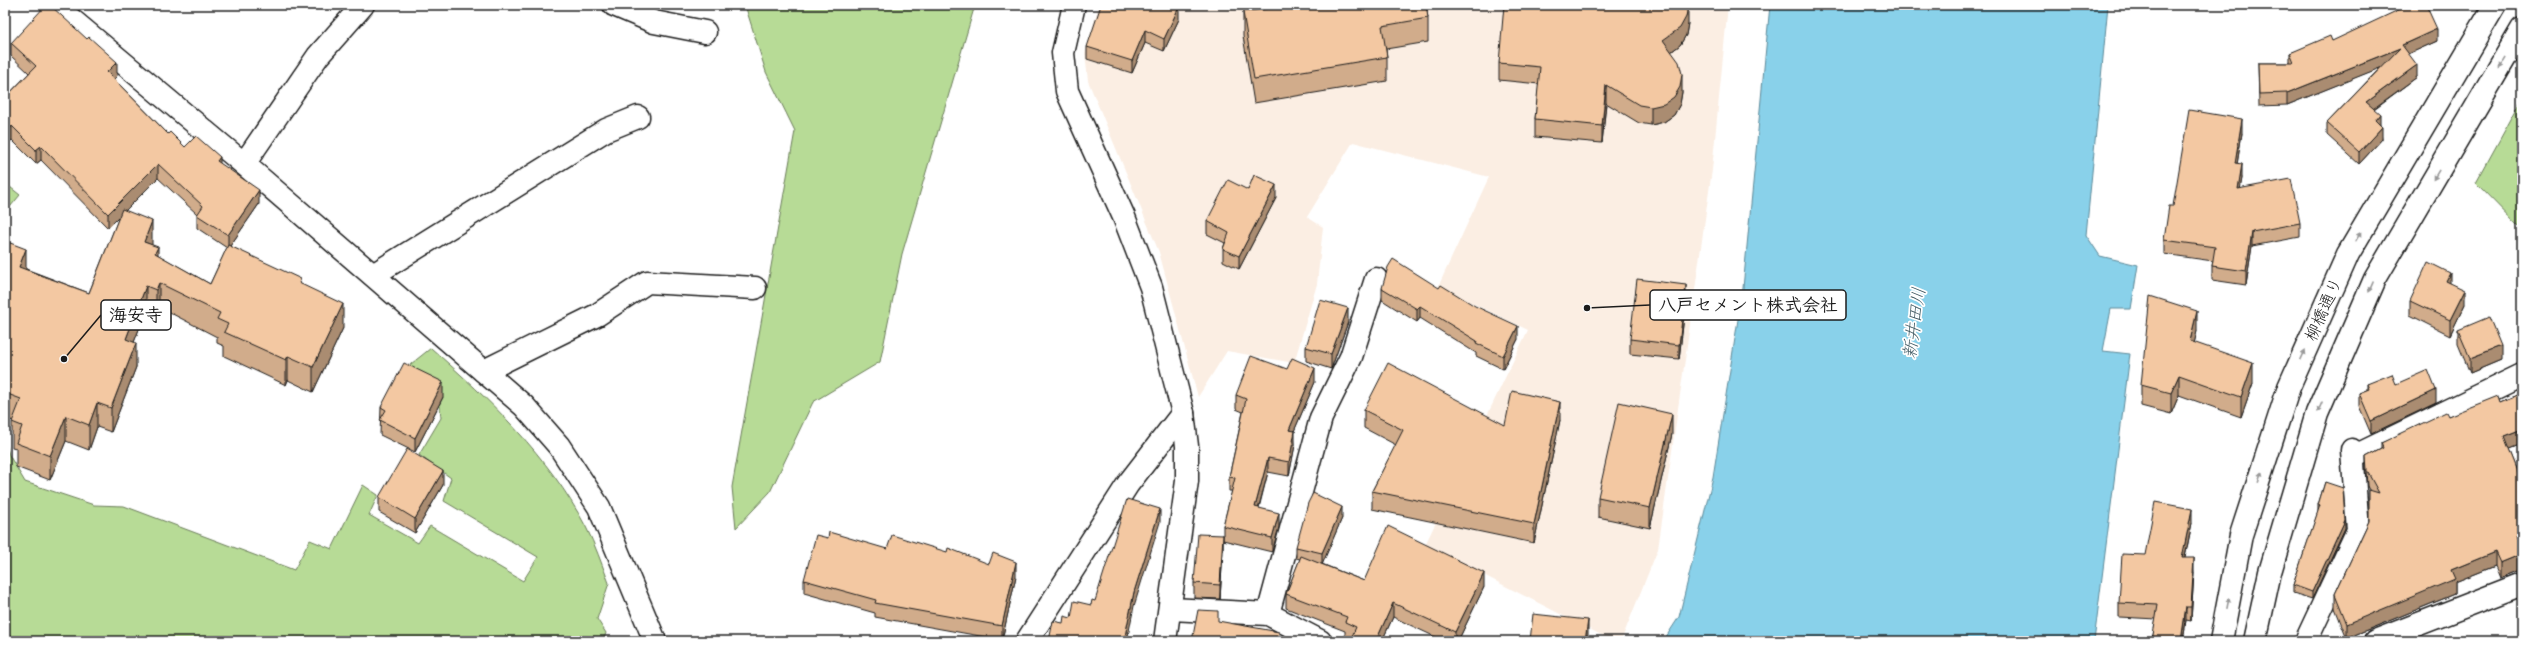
<svg xmlns="http://www.w3.org/2000/svg" width="2527" height="646" viewBox="0 0 2527 646" font-family="Itim,'Klee One',sans-serif">
<style>
.built{fill:#fbeee3}
.green{fill:#b7db96;stroke:#6a7c59}
.water{fill:#89d1ea;stroke:#5d8998}
.lines{fill:none;stroke-linecap:round;stroke-linejoin:round}
.minor-casing{stroke:#1c1c1c;stroke-width:25}
.minor{stroke:#fff;stroke-width:22}
.wall{fill:#d1ac8b;stroke:#1c1c1c;fill-rule:evenodd}
.shaded-wall{fill:#aa8c71;stroke:#1c1c1c}
.building{fill:#f3c8a2;stroke:#1c1c1c}
.oneway{fill:#999}
.labels{text-anchor:middle;dominant-baseline:central;stroke-width:3.5;stroke-linejoin:round;paint-order:stroke}
.street-label{font-size:17px;fill:#1c1c1c;stroke:#fff}
.water-label{font-size:18px;font-style:italic;fill:#425b64;stroke:#fff}
.leader{fill:none;stroke:#1c1c1c;stroke-width:1.5}
.callout-dot{fill:#1c1c1c;stroke:#fff;stroke-width:1.5}
.callout{fill:#fff;stroke:#1c1c1c;stroke-width:1.5}
.callout-label{font-size:18px;text-anchor:middle;font-weight:bold;fill:#1c1c1c}
</style>
<rect width="100%" height="100%" fill="#fff"/>
<filter id="ink" filterUnits="userSpaceOnUse"><feTurbulence type="fractalNoise" baseFrequency=".025" numOctaves="2"/><feDisplacementMap in="SourceGraphic" scale="8" xChannelSelector="R" yChannelSelector="G"/><feConvolveMatrix kernelMatrix="1 2 1 2 8 2 1 2 1" color-interpolation-filters="sRGB"/></filter>
<g filter="url(#ink)">
<path class="built" d="M1099,5H1728L1712,170L1658,549L1621,641H1613L1425,545L1528,330L1438,287L1489,177L1353,142L1307,217L1323,227L1317,284L1294,363L1227,351L1198,397L1159,252L1088,81L1085,53Z"/>
<g class="green">
<path d="M745,5H975L902,254L880,362L813,402L770,492L736,528L732,487L795,131L766,72Z"/>
<path d="M2522,99V230L2476,183Z"/>
<path d="M5,183L20,195L5,213Z"/>
<path d="M431,348C491,401 548,455 586,527C595,544 602,565 609,583L597,619L606,633L603,641H5V440L9,455L25,482L94,505L124,506L294,570L310,540L332,549L363,485L378,495L369,515L418,543L430,526L523,581L538,557L444,501L451,478L419,455L441,418L438,385L406,368Z"/>
</g>
<path class="water" d="M1770,5H2108L2086,235L2100,256L2138,265L2131,309H2111L2103,351L2130,354L2094,641H1656L1666,637L1679,617L1713,477L1743,288Z"/>
<g class="lines">
<defs>
<g id="minor">
<path d="M54,5L244,164L524,406L559,446L599,507L655,641"/>
<path d="M614,5L654,22L705,32"/>
<path d="M1074,5L1063,53L1067,91L1124,217L1151,287L1183,413L1187,446V481L1165,641"/>
<path d="M244,164L318,56L363,5"/>
<path d="M373,275L606,130L638,117"/>
<path d="M484,371L597,315L647,282L755,288"/>
<path d="M2353,457L2522,375"/>
<path d="M1171,609L1268,614L1320,641"/>
<path d="M1268,614L1321,418L1351,357L1376,279"/>
<path d="M1027,641L1128,484L1183,413"/>
<path d="M2221,641L2241,535L2289,387L2348,254L2495,5"/>
<path d="M2255,641L2270,572L2317,413L2375,279L2522,29"/>
<path d="M2306,641L2358,530L2352,450"/>
<path d="M2375,641L2522,584"/>
</g>
</defs>
<use href="#minor" class="minor-casing"/>
<use href="#minor" class="minor"/>
</g>
<g class="wall">
<path d="M1266,5H1426L1428,18V42L1386,49L1387,57V81L1254,103L1243,36V12L1267,8Z"/>
<path d="M1179,19L1164,51L1145,43L1132,73L1087,59V47Z"/>
<path d="M1688,23L1686,35L1680,45L1671,52L1682,92L1680,104L1674,115L1664,122L1651,125L1639,123L1606,103L1602,143L1535,137V119L1539,84L1499,80V63Z"/>
<path d="M2332,41H2437L2408,54L2417,77L2374,109L2380,125L2382,139L2359,164L2327,135V123L2381,67L2287,105L2259,106L2258,63H2290V53Z"/>
<path d="M11,43L117,76L114,79L168,134L185,147L220,163L259,204L230,246L301,284L343,328L313,392L288,380L286,385L224,356V346L217,343V337L159,307L156,314L146,311L134,342L136,367L111,432L97,427L89,450L66,441L50,480L16,467V448L12,447V422L13,421L5,418V241L26,269L89,293L119,217L108,228L41,160L36,164L12,140L8,144L5,140V98L29,73L11,56ZM158,178L197,214V228L227,248L210,284L158,255L152,245L125,210Z"/>
<path d="M2242,133L2237,164L2242,178L2240,188L2300,223V237L2252,246L2246,285L2212,280V266L2213,261L2164,254V240L2173,206Z"/>
<path d="M1248,190L1276,198L1239,269L1223,261V249L1225,243L1207,234V221Z"/>
<path d="M2450,283L2465,304L2450,335L2410,315V301Z"/>
<path d="M1382,288L1518,339L1503,369L1476,356V353L1420,318L1417,322L1382,300Z"/>
<path d="M1686,299L1679,359L1630,354V339Z"/>
<path d="M1348,322L1331,369L1306,361V347Z"/>
<path d="M2458,330L2501,360L2470,373L2458,344Z"/>
<path d="M2197,331L2194,343L2253,383L2241,417L2179,395L2171,414L2141,406V385Z"/>
<path d="M1315,382L1294,431L1295,445L1289,476L1268,472L1259,508L1279,527L1272,552L1223,540V550L1220,599L1194,598V583L1223,535V526L1232,491H1229V477L1243,412L1236,409V395Z"/>
<path d="M2367,384H2396L2436,403L2371,434L2359,406V393L2367,390Z"/>
<path d="M2522,393V444L2509,449L2521,479L2522,478V548H2521L2522,550V569L2500,578L2495,566L2455,582V594L2347,638L2335,608V594L2369,521V490L2367,486L2366,471V457L2381,449V443L2448,416L2500,402Z"/>
<path d="M443,397L415,452L380,435L381,407Z"/>
<path d="M1364,410L1505,425L1560,420L1534,543L1372,509V491L1396,445L1364,428Z"/>
<path d="M1672,434L1650,528L1598,517V497Z"/>
<path d="M2325,482L2345,528L2312,599L2293,593V585L2318,512V505Z"/>
<path d="M443,485L415,533L379,512V497Z"/>
<path d="M1342,518L1322,564L1364,581L1484,587L1458,641H1444L1393,617L1382,641H1350L1351,638L1345,636V631L1286,608V594L1300,559L1296,558V547Z"/>
<path d="M2192,523L2185,558L2194,572L2191,621L2186,620L2183,641H2152L2156,619L2119,617V603L2145,555Z"/>
<path d="M887,549L1016,576L1002,640L875,617V613L804,593V580Z"/>
</g>
<g class="shaded-wall">
<path d="M1688,5V23L1686,35L1680,45L1663,58V40Z"/>
<path d="M1179,7V19L1164,51V39Z"/>
<path d="M2437,29V41L2402,57V45Z"/>
<path d="M1145,30V43L1132,73V61Z"/>
<path d="M2400,48V60L2287,105V93Z"/>
<path d="M117,62V76L107,86V72Z"/>
<path d="M2417,65V77L2366,114V102Z"/>
<path d="M1682,74V92L1680,104L1674,115L1664,122L1651,125V107Z"/>
<path d="M1606,85V103L1602,143V126Z"/>
<path d="M2380,114V126L2375,120Z"/>
<path d="M2242,119V133L2235,177V163Z"/>
<path d="M12,126V140L8,144V130Z"/>
<path d="M2382,127V139L2359,164V152Z"/>
<path d="M41,146V160L36,164V150Z"/>
<path d="M220,157V171L217,161Z"/>
<path d="M158,164V178L108,228V214Z"/>
<path d="M2242,164V178L2238,203V189Z"/>
<path d="M1276,185V198L1239,269V256Z"/>
<path d="M259,190V204L228,249V235Z"/>
<path d="M152,221V245L144,242Z"/>
<path d="M2252,232V246L2246,285V271Z"/>
<path d="M158,247V272L155,253Z"/>
<path d="M26,249V273L19,267Z"/>
<path d="M2450,273V287L2446,281Z"/>
<path d="M159,283V307L156,314V290Z"/>
<path d="M1686,285V299L1679,359V345Z"/>
<path d="M146,286V311L126,363V339Z"/>
<path d="M2465,290V304L2450,335V320Z"/>
<path d="M343,304V328L313,392V367Z"/>
<path d="M1420,306V318L1417,322V309Z"/>
<path d="M1348,308V322L1331,369V354Z"/>
<path d="M2197,311V331L2190,362V341Z"/>
<path d="M1518,326V339L1503,369V356Z"/>
<path d="M136,343V367L111,432V408Z"/>
<path d="M2501,346V360L2470,373V358Z"/>
<path d="M288,356V380L286,385V360Z"/>
<path d="M2253,363V383L2241,417V397Z"/>
<path d="M1315,368V382L1289,443V430Z"/>
<path d="M2179,375V395L2171,414V393Z"/>
<path d="M443,382V397L415,452V438Z"/>
<path d="M2436,390V403L2371,434V421Z"/>
<path d="M1560,402V420L1534,543V524Z"/>
<path d="M97,403V427L89,450V425Z"/>
<path d="M1672,414V434L1650,528V508Z"/>
<path d="M66,416V441L50,480V456Z"/>
<path d="M2522,429V444L2504,451V436Z"/>
<path d="M1295,431V445L1289,476V462Z"/>
<path d="M1268,458V472L1255,521V507Z"/>
<path d="M443,471V485L415,533V519Z"/>
<path d="M1342,507V518L1322,565V553Z"/>
<path d="M1160,509V522L1134,606L1127,641H1124L1134,592Z"/>
<path d="M2192,509V523L2182,571V558Z"/>
<path d="M1279,513V527L1272,552V538Z"/>
<path d="M2345,520V528L2312,599V592Z"/>
<path d="M2522,533V548L2516,550V536Z"/>
<path d="M1223,535V550L1220,599V585Z"/>
<path d="M2495,552V566L2455,582V594L2347,638V624L2451,570Z"/>
<path d="M2522,554V569L2500,578V563Z"/>
<path d="M2194,558V572L2191,621V607Z"/>
<path d="M1016,562V576L1002,640V626Z"/>
<path d="M1484,573V587L1458,641H1455V632Z"/>
<path d="M1393,603V617L1382,641H1376Z"/>
<path d="M2186,607V620L2183,641H2181Z"/>
<path d="M1588,620V635L1587,641H1585Z"/>
</g>
<g class="building">
<path d="M46,5H50L87,39L89,37L117,62L107,72L168,134L170,132L185,147L196,136L220,157L217,161L259,190L228,235L197,215L203,206L158,164L108,214L41,146L36,150L12,126L8,130L5,126V98L36,66L11,43Z"/>
<path d="M1101,5H1175L1179,7L1164,39L1145,30L1132,61L1087,47Z"/>
<path d="M1270,5H1426L1428,18L1382,26L1387,57L1254,79L1243,12L1271,8Z"/>
<path d="M1504,5H1688L1686,17L1680,28L1663,40L1679,62L1682,74L1680,87L1674,97L1664,104L1651,107L1639,105L1606,85L1602,126L1535,119L1540,67L1499,63Z"/>
<path d="M2409,5H2426L2437,29L2402,45L2417,65L2366,102L2380,114L2375,120L2382,127L2359,152L2327,123L2400,48L2287,93L2259,94L2258,63H2294L2290,53L2330,36L2332,41Z"/>
<path d="M2189,110L2242,119L2235,163L2242,164L2238,189L2291,179L2300,223L2252,232L2246,271L2212,266L2215,247L2164,240L2169,206H2173Z"/>
<path d="M1254,175L1276,185L1239,256L1223,249L1229,233L1207,221L1228,180L1248,190Z"/>
<path d="M122,209L152,221L144,242L158,247L155,253L210,284L228,245L301,279L299,283L343,304L313,367L288,356L286,360L224,332L228,324L217,319L220,313L159,283L156,290L146,286L126,339L136,343L111,408L97,403L89,425L66,416L50,456L16,443L22,426L12,422L21,399L5,393V241L26,249L19,267L89,293Z"/>
<path d="M1393,259L1439,288L1441,285L1475,306L1518,326L1503,356L1476,343L1477,341L1420,306L1417,309L1382,288L1388,267Z"/>
<path d="M2428,262L2450,273L2446,281L2465,290L2450,320L2410,301Z"/>
<path d="M1637,279L1686,285L1679,345L1630,339Z"/>
<path d="M2150,296L2197,311L2190,341L2253,363L2241,397L2179,375L2171,393L2141,385Z"/>
<path d="M1320,300L1348,308L1331,354L1306,347Z"/>
<path d="M2489,317L2501,346L2470,358L2458,330Z"/>
<path d="M1251,356L1287,369L1292,358L1315,368L1289,430L1295,431L1289,462L1268,458L1255,507L1279,513L1272,538L1223,526L1235,478L1229,477L1246,399L1236,395Z"/>
<path d="M404,363L443,382L415,438L380,420L386,410L381,407Z"/>
<path d="M1388,363L1505,425L1512,391L1560,402L1534,524L1372,491L1403,430L1364,410Z"/>
<path d="M2428,370L2436,390L2371,421L2359,393L2369,389L2367,384L2392,374L2396,384Z"/>
<path d="M2522,393V429L2504,436L2521,479L2522,478V533L2516,536L2522,550V554L2500,563L2495,552L2451,570L2455,579L2347,624L2335,594L2369,521V490L2379,493L2367,471L2366,457L2383,448L2381,443L2446,412L2448,416L2498,396L2500,402Z"/>
<path d="M1619,402L1672,414L1650,508L1598,497Z"/>
<path d="M407,449L443,471L415,519L379,497Z"/>
<path d="M2325,482L2343,488L2345,520L2312,592L2293,585L2320,505H2318Z"/>
<path d="M1313,493L1342,507L1322,553L1296,547L1308,503Z"/>
<path d="M1127,499L1160,509L1134,592L1124,641H1049L1053,621L1063,623L1064,616L1071,618L1074,601L1091,605L1092,600L1095,601Z"/>
<path d="M2155,502L2192,509L2182,558H2194L2191,607H2186L2181,641H2152L2158,605L2119,603L2122,554L2145,555Z"/>
<path d="M1388,526L1484,573L1455,632L1393,603L1376,641H1350L1356,627L1345,622L1347,617L1286,594L1301,556L1364,581Z"/>
<path d="M829,532L887,549L892,535L947,552L948,548L989,564L993,553L1016,562L1002,626L875,603L876,600L804,580L816,535L828,538Z"/>
<path d="M1198,534L1223,535L1220,585L1194,583Z"/>
<path d="M1198,610L1218,611V621L1279,632L1278,641H1192Z"/>
<path d="M1533,614L1588,620L1585,641H1530Z"/>
</g>
<defs><path id="oneway-solid" d="M-6-.8H1V-3.2L6.5 0L1 3.2V.8H-6Z"/></defs>
<g class="oneway">
<use href="#oneway-solid" transform="translate(2502 63) rotate(121)"/>
<use href="#oneway-solid" transform="translate(2436 175) rotate(121)"/>
<use href="#oneway-solid" transform="translate(2358 237) rotate(-59)"/>
<use href="#oneway-solid" transform="translate(2371 287) rotate(113)"/>
<use href="#oneway-solid" transform="translate(2303 355) rotate(-66)"/>
<use href="#oneway-solid" transform="translate(2320 407) rotate(113)"/>
<use href="#oneway-solid" transform="translate(2260 477) rotate(-72)"/>
<use href="#oneway-solid" transform="translate(2228 603) rotate(-79)"/>
</g>
</g>
<g class="labels">
<g class="street-label">
<text transform="translate(2323 309) rotate(-66)">柳橋通り</text>
</g>
<g class="water-label">
<text transform="translate(1914 323) rotate(-82)">新井田川</text>
</g>
</g>
<path class="leader" d="M1587 308L1650 305M64 359L101 315"/>
<g class="callout-dot">
<circle cx="1587" cy="308" r="4"/>
<circle cx="64" cy="359" r="4"/>
</g>
<g class="callout">
<rect x="1650" y="290" width="196" height="30" rx="4"/>
<rect x="101" y="300" width="70" height="30" rx="4"/>
</g>
<g class="callout-label">
<text x="1748" y="311">八戸セメント株式会社</text>
<text x="136" y="321">海安寺</text>
</g>
<rect width="2527" height="646" fill="none" stroke="#fff" stroke-width="20"/>
<rect x="10" y="10" width="2507" height="626" fill="none" stroke="#1c1c1c" stroke-width="1.5" filter="url(#ink)"/>
</svg>
